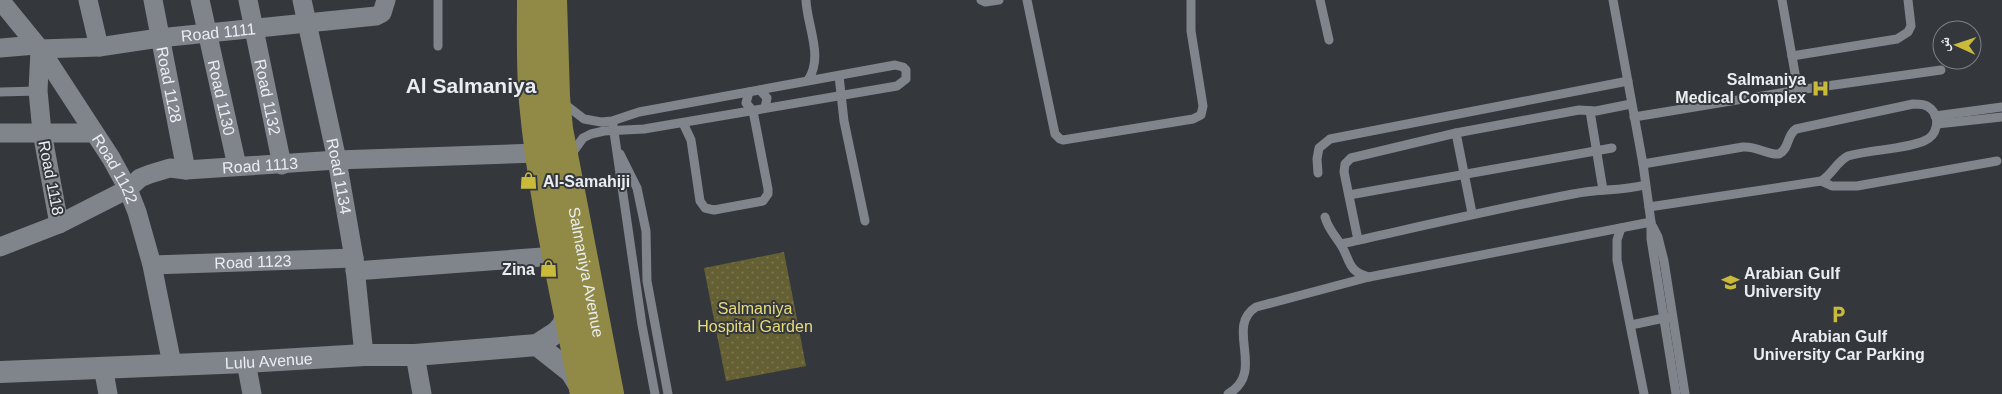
<svg xmlns="http://www.w3.org/2000/svg" width="2002" height="394" viewBox="0 0 2002 394" font-family="Arial,'Noto Naskh Arabic',sans-serif">
<style>
.park{fill:url(#park-dots)}
.lines{fill:none;stroke-linecap:round;stroke-linejoin:round}
.service{stroke:#80848b;stroke-width:9}
.minor{stroke:#80848b;stroke-width:19}
.tertiary{stroke:#80848b;stroke-width:22}
.primary{stroke:#908a46;stroke-width:28}
.labels{text-anchor:middle;dominant-baseline:central;stroke-width:4;stroke-linejoin:round;paint-order:stroke}
.street-label{font-size:16px;fill:#eaedf1;stroke:#34383d}
.poi-label{font-size:16px;font-weight:bold;fill:#eaedf1;stroke:#34383d;text-anchor:end}
.park-label{font-size:16px;fill:#e8dd7b;stroke:#34383d}
.district-label{font-size:21px;font-weight:bold;fill:#eaedf1;stroke:#34383d}
</style>
<defs>
<pattern id="park-dots" width="8" height="8" patternUnits="userSpaceOnUse" patternTransform="scale(1.25)"><rect width="8" height="8" fill="#656033"/><path d="M2 2h.1M6 6h.1" fill="none" stroke="#7b7751" stroke-width="1.8" stroke-linecap="round"/></pattern>
</defs>
<rect width="100%" height="100%" fill="#34383d"/>
<path class="park" d="M784,252L806,366L726,381L704,268Z"/>
<g class="lines">
<g class="service">
<path d="M806,0C807,26 824,57 808,80"/>
<path d="M981,0L985,2L999,0"/>
<path d="M1027,0L1055,134L1060,139L1063,140L1193,119L1201,115L1203,106L1191,31V0"/>
<path d="M1320,0L1329,40"/>
<path d="M1613,0L1643,164L1651,222V239L1676,394"/>
<path d="M1782,0L1798,90"/>
<path d="M438,46V0"/>
<path d="M1792,56L1897,39L1908,32L1911,26L1908,0"/>
<path d="M839,76L844,121L865,221"/>
<path d="M760,90L767,98L765,108"/>
<path d="M0,92L38,91"/>
<path d="M562,102L584,119L601,122L612,121L639,112L895,65L903,67L906,70V79L897,86L644,129L604,131L591,134L583,138L570,156"/>
<path d="M1590,111L1603,190"/>
<path d="M1935,116L2002,107"/>
<path d="M1634,117L1798,90L1941,70"/>
<path d="M683,123L691,140L700,201L705,208L714,210L763,201L768,194V189L753,111L746,103L749,92"/>
<path d="M1937,124L2002,117"/>
<path d="M613,125L642,325L655,394"/>
<path d="M1456,133L1472,213"/>
<path d="M620,154L637,188L646,231L647,281L668,394"/>
<path d="M1643,164L1743,147C1757,146 1767,155 1779,154C1790,148 1786,136 1796,129L1913,104C1920,104 1926,104 1931,109C1941,119 1937,136 1924,141C1902,150 1872,149 1848,156C1836,162 1832,175 1821,181L1649,207"/>
<path d="M1318,173L1317,159L1319,148L1330,139L1628,81"/>
<path d="M1821,181L1832,186H1857L1997,161"/>
<path d="M1349,195L1612,148"/>
<path d="M1325,217C1328,229 1335,235 1341,245C1351,261 1347,271 1369,277"/>
<path d="M1653,227L1658,237L1664,261L1685,394"/>
<path d="M1621,228L1617,240V260L1644,394"/>
<path d="M1358,240L1344,172L1345,164L1351,158L1456,133L1579,110L1596,111L1631,104"/>
<path d="M1341,244C1418,227 1495,209 1573,194C1597,189 1621,191 1645,185"/>
<path d="M1631,325L1669,317"/>
<path d="M1228,394C1267,372 1224,327 1256,307L1369,277L1651,222"/>
</g>
<g class="minor">
<path id="s1" d="M0,0L40,49L111,158L128,189L137,212L152,265L172,364"/>
<path d="M88,0L99,47"/>
<path id="s2" d="M153,0L186,170"/>
<path id="s3" d="M200,0L237,166"/>
<path id="s4" d="M248,0L282,165"/>
<path id="s5" d="M302,0L337,160L354,258L364,355"/>
<path d="M0,48L36,45"/>
<path d="M0,133H94"/>
<path id="s6" d="M59,224L42,132L38,91L40,49L99,47L159,38L376,16L382,13L386,0"/>
<path id="s7" d="M0,247L59,224L128,189L140,178L150,174L170,168L186,170L337,160L538,153"/>
<path id="s8" d="M152,265L354,258"/>
<path d="M355,271L556,256"/>
<path d="M415,355L422,394"/>
<path d="M246,362L252,394"/>
<path d="M103,367L108,394"/>
</g>
<g class="tertiary">
<path d="M537,345L571,372L583,391"/>
<path id="s9" d="M0,372L246,362L364,355H415L537,345L557,332L563,325L568,308"/>
</g>
<g class="primary">
<path d="M531,0C531,34 530,69 533,102C542,201 565,297 584,394"/>
<path id="s10" d="M553,0L556,97L559,129L610,394"/>
</g>
</g>
<defs>
<symbol id="hospital-bare" viewBox="-9 -9 18 18"><path d="M-5-5h3v3.5h4V-5h3V5h-3V1.5h-4V5h-3Z" fill="#c9ba3a" stroke="#34383d" stroke-width="2.5" paint-order="stroke"/></symbol>
<symbol id="shop-bare" viewBox="-9 -9 18 18"><path d="M-5-2.5h2.3a2.7 3.5 0 0 1 5.4 0H5L5.5 6h-11ZM-1.5-2.5h3a1.5 2.3 0 0 0-3 0Z" fill="#c9ba3a" stroke="#34383d" stroke-width="2.5" paint-order="stroke"/></symbol>
<symbol id="university-bare" viewBox="-9 -9 18 18"><path d="M0-5L7-2L0 1L-7-2ZM-4 1L0 2.5L4 1V4Q0 6-4 4Z" fill="#c9ba3a" stroke="#34383d" stroke-width="2.5" paint-order="stroke"/></symbol>
<symbol id="parking-bare" viewBox="-9 -9 18 18"><path d="M-3.5-5.5H1a3.5 3.5 0 0 1 0 7H-1V5.5H-3.5ZM-1-3.4V-.6H.8a1.4 1.4 0 0 0 0-2.8Z" fill="#c9ba3a" stroke="#34383d" stroke-width="2.5" paint-order="stroke"/></symbol>
</defs>
<g fill-rule="evenodd">
<use href="#hospital-bare" x="1808" y="76" width="25" height="25"/>
<use href="#shop-bare" x="516" y="168" width="25" height="25"/>
<use href="#shop-bare" x="536" y="256" width="25" height="25"/>
<use href="#university-bare" x="1718" y="270" width="25" height="25"/>
<use href="#parking-bare" x="1826" y="302" width="25" height="25"/>
</g>
<g class="labels">
<g class="street-label">
<text stroke="none"><textPath href="#s6" startOffset="356">Road 1111</textPath></text>
<text stroke="none"><textPath href="#s2" startOffset="86">Road 1128</textPath></text>
<text stroke="none"><textPath href="#s4" startOffset="99">Road 1132</textPath></text>
<text stroke="none"><textPath href="#s3" startOffset="100">Road 1130</textPath></text>
<text stroke="none"><textPath href="#s7" startOffset="279">Road 1113</textPath></text>
<text stroke="none"><textPath href="#s1" startOffset="205">Road 1122</textPath></text>
<text stroke="none"><textPath href="#s5" startOffset="180">Road 1134</textPath></text>
<text transform="translate(51 178) rotate(79)">Road 1118</text>
<text stroke="none"><textPath href="#s8" startOffset="101">Road 1123</textPath></text>
<text stroke="none"><textPath href="#s10" startOffset="275">Salmaniya Avenue</textPath></text>
<text stroke="none"><textPath href="#s9" startOffset="269">Lulu Avenue</textPath></text>
</g>
<g class="poi-label">
<text x="1806" y="79">Salmaniya<tspan x="1806" dy="18">Medical Complex</tspan></text>
<text x="543" y="181" text-anchor="start">Al-Samahiji</text>
<text x="535" y="269">Zina</text>
<text x="1744" y="273" text-anchor="start">Arabian Gulf<tspan x="1744" dy="18">University</tspan></text>
<text x="1839" y="336" text-anchor="middle">Arabian Gulf<tspan x="1839" dy="18">University Car Parking</tspan></text>
</g>
<g class="park-label">
<text x="755" y="308">Salmaniya<tspan x="755" dy="18">Hospital Garden</tspan></text>
</g>
<g class="district-label">
<text x="471" y="85">Al Salmaniya</text>
</g>
</g>
<g transform="translate(1957 45) rotate(273)"><circle r="24" fill="#34383d" stroke="#7d8085"/>
<path d="M0-4L9 19L0 12L-9 19Z" fill="#c9ba3a"/>
<text y="-8" font-size="14" font-weight="bold" text-anchor="middle" fill="#eaedf1">ش</text>
</g>
</svg>
